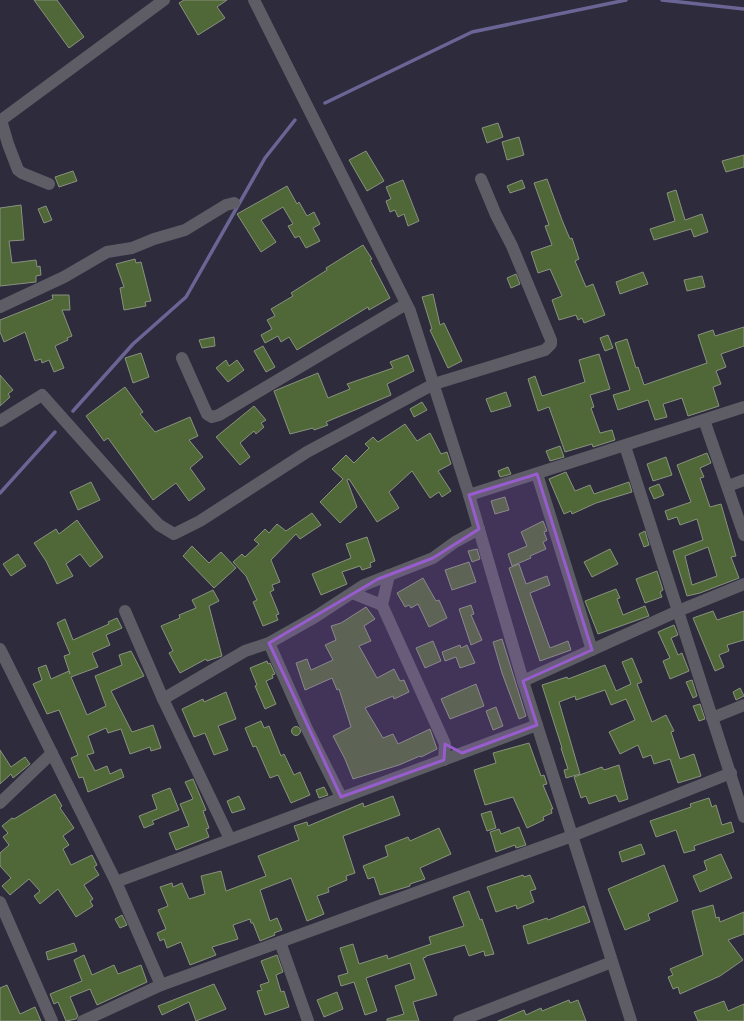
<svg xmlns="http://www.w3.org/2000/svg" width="744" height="1021" viewBox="0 0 744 1021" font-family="'Titillium Web',sans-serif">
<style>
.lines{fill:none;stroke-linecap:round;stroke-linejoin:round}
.stream{stroke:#6b6595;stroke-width:3.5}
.building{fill:#506738;stroke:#88927f;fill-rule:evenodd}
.street{stroke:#5e5d66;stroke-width:12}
.marked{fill:#975ccd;fill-opacity:0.2;stroke:#975ccd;stroke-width:3;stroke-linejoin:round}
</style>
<rect width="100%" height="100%" fill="#2d2b3c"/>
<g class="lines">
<g class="stream">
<path d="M662,0L744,9"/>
<path d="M325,103L472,32L626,0"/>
<path d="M73,411L133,344L186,297L265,158L295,120"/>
<path d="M0,493L55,432"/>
</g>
</g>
<g class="building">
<path d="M34,0H57L84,37L69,48Z"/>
<path d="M184,0H227L217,7L225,18L198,35L179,3Z"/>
<path d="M498,123L503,137L487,143L482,128Z"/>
<path d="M519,137L524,155L507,160L502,142Z"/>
<path d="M366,151L384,181L367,191L349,160Z"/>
<path d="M744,155V167L726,172L722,161Z"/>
<path d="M73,171L77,181L59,187L55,177Z"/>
<path d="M547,179L562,220L570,239L572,238L579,259L575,261L586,287L593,284L605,315L584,323L582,318L578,320L576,315L559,320L552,300L562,296L550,269L538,273L531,252L552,245L545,226L549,225L534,183Z"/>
<path d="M403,180L419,221L408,226L404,214L398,217L395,210L390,212L386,201L391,199L386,187Z"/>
<path d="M522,180L525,188L510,193L507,186Z"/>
<path d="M287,186L297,204L299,202L307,216L314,212L320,224L313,228L320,241L306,248L299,236L295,238L288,226L293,224L283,207L261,220L276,242L261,252L237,214Z"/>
<path d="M676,190L685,220L702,214L708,232L694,237L691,229L654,240L650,229L675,221L667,193Z"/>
<path d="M21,205L24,240L9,241L12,263L36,260L37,267L40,266L41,275L36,276V282L0,286V208Z"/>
<path d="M46,206L52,220L44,223L38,209Z"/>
<path d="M363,245L372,259L370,260L390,298L369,310L368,307L297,350L289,337L281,342L278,336L265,343L261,335L272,329L267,320L275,316L271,309L293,296L291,293L327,270L326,268Z"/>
<path d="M135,259L136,263L141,262L151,301L145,302L146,306L124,310L120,288L124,287L116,264Z"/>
<path d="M643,272L648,284L620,294L616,282Z"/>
<path d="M516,274L520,284L511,288L507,278Z"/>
<path d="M702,276L705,287L687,291L684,280Z"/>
<path d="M433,294L440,325L444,323L462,361L448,368L430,330L432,329L422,297Z"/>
<path d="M52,295H69L70,310H62L72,336L67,338L68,340L55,346L64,368L54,372L49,360L42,363L41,359L35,361L25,332L4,342L0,332V320L53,299Z"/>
<path d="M744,327V346L721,354L726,367L716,371L721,384L713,387L719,406L688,416L682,398L663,404L667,417L655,420L648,400L618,410L613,395L630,390L615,343L627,339L636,368L638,367L644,385L707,363L698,335L713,330L715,336Z"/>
<path d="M608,335L613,348L605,351L600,338Z"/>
<path d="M214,337L215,346L202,348L199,340Z"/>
<path d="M263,346L275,367L266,372L254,351Z"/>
<path d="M141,353L149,377L133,383L125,358Z"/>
<path d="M599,354L610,389L590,395L594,407L591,408L600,433L612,430L615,440L593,447L592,444L565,452L549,407L538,411L528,379L535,376L542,396L585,382L579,360Z"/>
<path d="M408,355L414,371L387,384L391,395L326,422L328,425L314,430L313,428L290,434L274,391L318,373L328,398L350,389L347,384L393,368L390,362Z"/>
<path d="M226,360L229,366L237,360L244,370L228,382L216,368Z"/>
<path d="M0,375L13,390L8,394L10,397L0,406Z"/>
<path d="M125,387L143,412L140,414L155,432L190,417L198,436L189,440L203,457L190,468L205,489L189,501L176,483L153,500L108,438L104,441L86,416Z"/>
<path d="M506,392L511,406L491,412L486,399Z"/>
<path d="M422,402L427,410L414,417L410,409Z"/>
<path d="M254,406L266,420L261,423L264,427L256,434L254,431L240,443L250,457L240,465L216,437Z"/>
<path d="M405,424L417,441L430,433L441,454L447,452L451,464L438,471L451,491L442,497L439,492L430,498L412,471L389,492L399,508L377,522L349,479L347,480L357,507L340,523L320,502L343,479L332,469L346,455L354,463L369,448L365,444L373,437L378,442Z"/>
<path d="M560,446L564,457L550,461L546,451Z"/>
<path d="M707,453L711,463L700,468L704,477L700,478L710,507L721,504L736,556L731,557L739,578L700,593L687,596L673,551L703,540L697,519L680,525L677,517L668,520L665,511L691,502L677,465ZM708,547L717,576L692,585L685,556Z"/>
<path d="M666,457L672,475L653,481L647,464Z"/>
<path d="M508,467L511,474L500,477L498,471Z"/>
<path d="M566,472L575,491L590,485L594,494L629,482L632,492L596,503L572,514L571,511L564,514L549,479Z"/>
<path d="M91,482L100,500L78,510L70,492Z"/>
<path d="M659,484L664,495L654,499L649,488Z"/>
<path d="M505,497L509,510L495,514L491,501Z"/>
<path d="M312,513L321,525L300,539L296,534L271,560L280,582L272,585L274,590L270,592L279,614L276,615L278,620L263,626L253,602L257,600L246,576L233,562L242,554L245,557L259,544L254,540L265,529L269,533L277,524L286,531Z"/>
<path d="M77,520L103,557L90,567L80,554L66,564L73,576L57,584L46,561L34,543L56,529L59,534Z"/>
<path d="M543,521L547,531L544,532L547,540L543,542L546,549L530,556L531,558L512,566L508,554L527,546L521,532Z"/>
<path d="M645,531L649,545L644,547L639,534Z"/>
<path d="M367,537L375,561L370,563L371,567L362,570L360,566L342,572L347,584L321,595L312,574L351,558L346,544Z"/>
<path d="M192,546L209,563L221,552L236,568L214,588L183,556Z"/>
<path d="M477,549L480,559L472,562L468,551Z"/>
<path d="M610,549L618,564L592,577L584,562Z"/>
<path d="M18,554L26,566L11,576L3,564Z"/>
<path d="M469,562L476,582L452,590L445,570Z"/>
<path d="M519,564L526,584L547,576L550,585L530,593L550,648L568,641L571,650L540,661L509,568Z"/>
<path d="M657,571L663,590L660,592L662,597L645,603L636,579Z"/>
<path d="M423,578L436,601L439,600L447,618L429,627L418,604L411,608L409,605L405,607L397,593Z"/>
<path d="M616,589L620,598L617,599L623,615L645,606L649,616L598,634L585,601Z"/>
<path d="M213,590L219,601L209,606L222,656L207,661L206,659L180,673L169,653L173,651L161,626L180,618L179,615L196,608L192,600Z"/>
<path d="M471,605L474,614L471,615L482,640L471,645L459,609Z"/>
<path d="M366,607L375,619L364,626L371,641L359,646L377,678L394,669L400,681L404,680L409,692L394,699L393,696L365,708L383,738L393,734L398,744L430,729L437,749L421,757L420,756L399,765L353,779L345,759L333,736L351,727L339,689L337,690L332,678L305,690L296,663L307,659L311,670L333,660L325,645L336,640L331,626L341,623Z"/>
<path d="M713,611L717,620L744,611V640L727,645L729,651L719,655L724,667L715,671L693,618Z"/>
<path d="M117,618L122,628L106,635L110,645L92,653L98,667L71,677L87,715L106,706L95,676L122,665L119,655L131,651L144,676L111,691L132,732L153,725L161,748L151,751L150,747L130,754L121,729L108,733L106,728L88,736L94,753L87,755L95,771L107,766L110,774L121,769L124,777L88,792L83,777L79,778L71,758L78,755L59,710L47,714L33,684L42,680L38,668L46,665L51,679L69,671L70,674L64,656L70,654L57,623L65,619L73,640L109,624L108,622Z"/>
<path d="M674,625L678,635L671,638L678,655L682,653L689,671L670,679L663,661L670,658L658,632Z"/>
<path d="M502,639L526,716L519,719L502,673L493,642Z"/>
<path d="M433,641L441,661L425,668L416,648Z"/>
<path d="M460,645L461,648L467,645L475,663L460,668L456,657L445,661L442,652Z"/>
<path d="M632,658L642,682L637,684L652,722L666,715L674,731L671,732L680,759L694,754L701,776L678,783L670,759L654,764L651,755L643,758L638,745L620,754L609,732L635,720L626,699L611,705L605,690L576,700L575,696L559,702L580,774L566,778L564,770L568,769L561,748H562L542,685L567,677L568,679L605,665L616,691L631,684L622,662Z"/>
<path d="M267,661L268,664L270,663L275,674L272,675L273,678L266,681L276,704L265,709L255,686L257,685L250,668Z"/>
<path d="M692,680L697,696L693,698L686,682Z"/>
<path d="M476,684L484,706L450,719L441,699Z"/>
<path d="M740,688L744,696L736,700L733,692Z"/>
<path d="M226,692L236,719L218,726L228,750L214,755L205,733L194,737L182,709L203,699L204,702Z"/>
<path d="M700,704L705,719L699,721L693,706Z"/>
<path d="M496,707L503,726L493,730L486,711Z"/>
<path d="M261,721L264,728L269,726L281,756L284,754L294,775L300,772L310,795L291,803L278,775L270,778L256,746L253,747L245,728Z"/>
<circle cx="296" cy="731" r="4.5"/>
<path d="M529,743L541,776L544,775L547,784L543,785L553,809H551L552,813L543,817L544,820L527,828L513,797L485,805L474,770L496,763L493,753Z"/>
<path d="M0,750L11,767L25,757L30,764L13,778L11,774L0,784Z"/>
<path d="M619,765L628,799L619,802L616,795L589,804L586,796L581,798L574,777L602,767L604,770Z"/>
<path d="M193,779L206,810L203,811L209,828L206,829L209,837L176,850L169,833L189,826L180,804L193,799L185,782Z"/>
<path d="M324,787L328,795L319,798L316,790Z"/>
<path d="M170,788L179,810L152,821L154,824L144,828L139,816L157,809L152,795Z"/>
<path d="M55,794L62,806L60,808L74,828L63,836L69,845L63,849L71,865L92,855L97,865L94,867L99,875L84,885L93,899L90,901L93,906L76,917L58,889L40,904L34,896L40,891L29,879L10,895L2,886L11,878L0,866V853L9,845L3,837L8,833L2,826L12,818L14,819Z"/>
<path d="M239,796L245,809L232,813L227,801Z"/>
<path d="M393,796L400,815L343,836L355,873L346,876L347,880L328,888L329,892L317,896L324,914L307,921L291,878L260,890L270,921L277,918L282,930L274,933L275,935L260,941L253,923H251L250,919L233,925L238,939L212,947L216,955L190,965L181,942L167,948L164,939L160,941L157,933L166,929L158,910L168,906L160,887L172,883L173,887L182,883L189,899L205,894L201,876L221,871L226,891L266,876L258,856L299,840L294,826L307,822L308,826L363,803L364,807Z"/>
<path d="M709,798L712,807L716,805L722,825L731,822L734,832L694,846L695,850L684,853L676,830L656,837L650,821L691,807L690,804Z"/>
<path d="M491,811L496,828L487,831L481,814Z"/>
<path d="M519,827L526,845L516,848L515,845L496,852L490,832L499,829L501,834Z"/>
<path d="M439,828L451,854L420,868L425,879L410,884V886L380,895L374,877L368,879L363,866L388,856L385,846L408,837L410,841Z"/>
<path d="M641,844L645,854L622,862L619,852Z"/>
<path d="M721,854L732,878L700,892L693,876L707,870L704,861Z"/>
<path d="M664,865L678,901L648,914L650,920L625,930L608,889Z"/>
<path d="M523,875L524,877L530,875L536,889L530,891L534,902L517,909L516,905L496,912L487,887Z"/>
<path d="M469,891L480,920L482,919L494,954L485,956L484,951L469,956L465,945L426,956V957L423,958L437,995L413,1002L419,1021H387V1019L404,1014L395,986L415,979L410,963L366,978L377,1011L365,1015L354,982L341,986L338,976L348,973L340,948L353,944L359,964L387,955L388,959L431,944L429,937L464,926L453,897Z"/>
<path d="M713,905L716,918L719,917L720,922L744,912V934L728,940L743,960L720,976L680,994L678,987L673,989L668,977L673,975L670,969L703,955L692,911Z"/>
<path d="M584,906L590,922L528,944L523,926L547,918L548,920Z"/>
<path d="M122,915L127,925L120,928L115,919Z"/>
<path d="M74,943L77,951L48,960L46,952Z"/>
<path d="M84,955L92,975L114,965L118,974L141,965L147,982L97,1005L90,989L70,997L78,1016L76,1019L66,1021L58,1002L54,1004L50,994L82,981L74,960Z"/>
<path d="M277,955L283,972L276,975L281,992L284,991L289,1007L265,1015L257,991L262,990L260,985L269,982L261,961Z"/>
<path d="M214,984L226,1009L196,1021L189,1002L162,1015L158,1006Z"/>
<path d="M7,985L20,1014L35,1007L41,1021H0V988Z"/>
<path d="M337,992L343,1009L324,1017L317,1000Z"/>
<path d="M569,1000L570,1003L578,1000L586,1021H498L524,1010L526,1015L541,1008L542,1011Z"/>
<path d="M724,1001L728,1011L744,1004V1021H698L694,1012Z"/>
</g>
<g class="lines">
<g class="street">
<path d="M254,0L410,311L469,495L523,681L631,1021"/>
<path d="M1,120L8,144L18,170L22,173L49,184"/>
<path d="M0,121L164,0"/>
<path d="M0,307L64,277L107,252L132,248L154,239L185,230L226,205L234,203"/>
<path d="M182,358L207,414L212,417L219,415L406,304"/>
<path d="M704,420L744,535"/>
<path d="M0,421L42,395L140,505L159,525L174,534L200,521L307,452L434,384L545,350L551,344V340L512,246L496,215L481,179"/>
<path d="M625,446L744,817"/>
<path d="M537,474L592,650"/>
<path d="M728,486L744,480"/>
<path d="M469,495L744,407"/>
<path d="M389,575L382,605L445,744L444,760"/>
<path d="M352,593L382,605"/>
<path d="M125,611L163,699"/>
<path d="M269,643L307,729L341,797"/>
<path d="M0,649L116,882L161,985"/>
<path d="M523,681L678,611L744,584"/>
<path d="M712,718L744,705"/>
<path d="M0,803L52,753"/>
<path d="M230,839L163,699L245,651L269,643L315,617L364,585L433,558L455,542L479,529"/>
<path d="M116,882L537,725"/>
<path d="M0,902L52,1021"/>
<path d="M280,942L308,1021"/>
<path d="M83,1021L161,985L572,836L731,773"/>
<path d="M459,1021L612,962"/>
</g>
</g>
<path class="marked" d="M537,474L592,650L523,681L537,725L462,753L445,744L444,760L341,797L269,643L378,579L433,558L479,529L469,495Z"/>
</svg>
